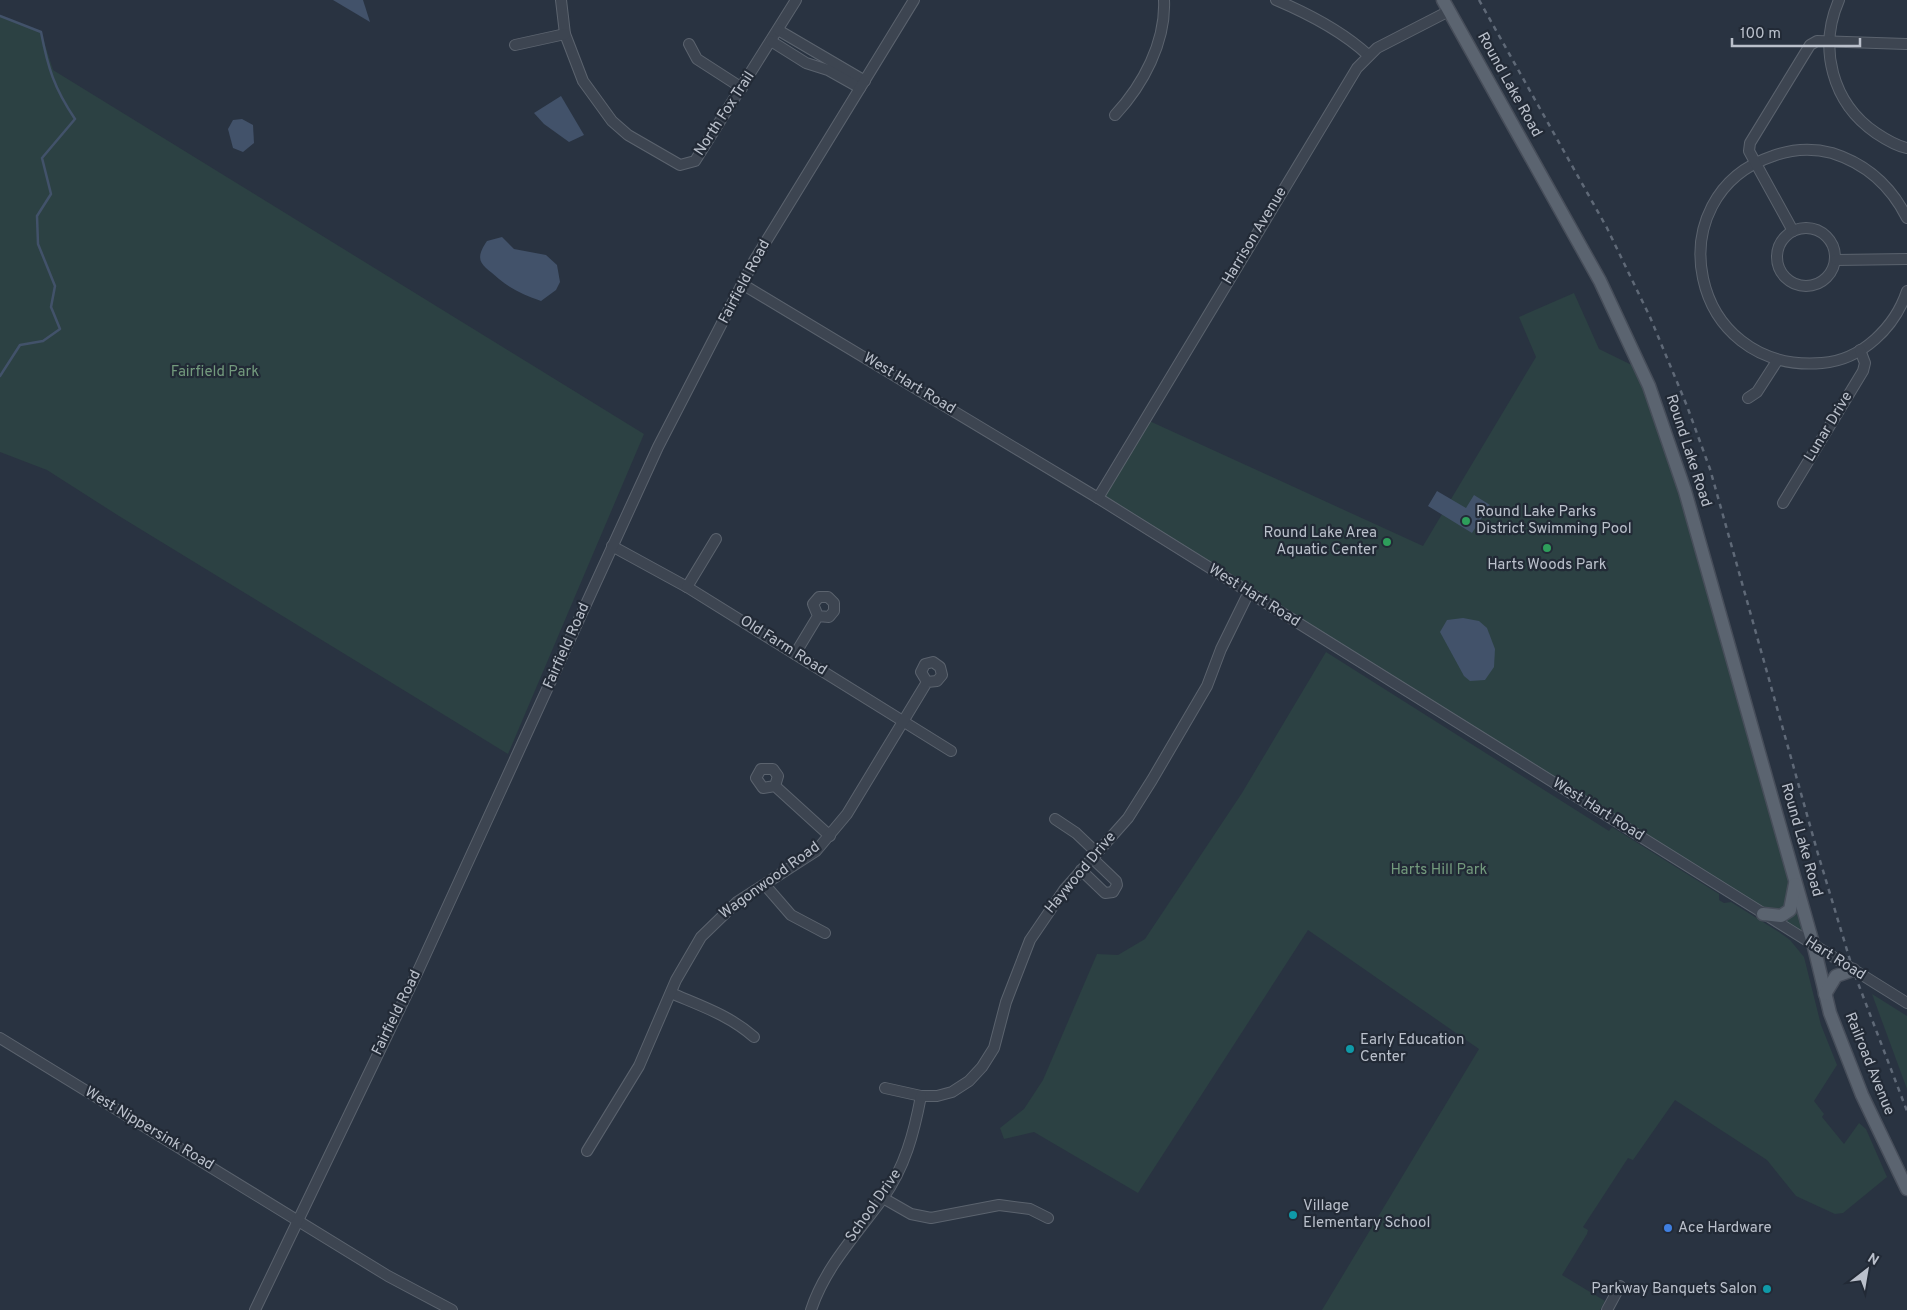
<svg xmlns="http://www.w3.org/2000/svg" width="1907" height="1310" viewBox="0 0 1907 1310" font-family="Overpass,sans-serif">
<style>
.green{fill:#2c4143}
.water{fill:#42526a}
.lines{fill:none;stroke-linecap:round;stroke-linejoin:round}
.stream{stroke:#42526a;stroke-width:2.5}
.minor-casing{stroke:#5b636e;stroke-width:12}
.major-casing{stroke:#474e5a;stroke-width:15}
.minor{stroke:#3d4551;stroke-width:10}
.major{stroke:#5b6470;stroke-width:12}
.rail{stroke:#5f6977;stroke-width:2.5;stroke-dasharray:5 5;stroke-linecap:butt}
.leisure-dot{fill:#2e9e5b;stroke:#222a36;stroke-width:2}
.culture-dot{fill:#0f9aa8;stroke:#222a36;stroke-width:2}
.shop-dot{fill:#3f7fe0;stroke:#222a36;stroke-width:2}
.labels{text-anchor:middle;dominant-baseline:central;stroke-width:4.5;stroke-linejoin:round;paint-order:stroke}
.street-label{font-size:15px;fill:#bac0cb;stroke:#222a36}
.park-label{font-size:15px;fill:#739a7d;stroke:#222a36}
.poi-label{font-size:15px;fill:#bac0cb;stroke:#222a36;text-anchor:start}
</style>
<rect width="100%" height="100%" fill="#293341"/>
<g class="green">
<path d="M0,16L41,32L53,70L644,434L508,754L119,516L47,470L0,452Z"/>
<path d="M1574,293L1599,349L1642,370L1814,947L1098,498L1145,419L1423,546L1536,357L1519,317Z"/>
<path d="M1326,652L1609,831L1612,827L1719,894V900L1724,903L1731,902L1779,932L1790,940L1804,957L1821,1025L1837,1065L1814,1101L1824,1114L1822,1117L1844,1144L1859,1123L1866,1129L1887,1177L1843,1213L1835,1214L1796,1196L1767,1160L1675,1100L1633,1160L1628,1158L1583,1227L1588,1230L1587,1234L1562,1275L1605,1301L1600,1310H1322L1479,1049L1308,930L1138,1193L1034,1132L1004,1139L1000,1128L1024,1109L1043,1080L1097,954L1118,955L1145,939L1242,793Z"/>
<path d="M1872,994L1907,1016V1089Z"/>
</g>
<g class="water">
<path d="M333,0H363L370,22Z"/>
<path d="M561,96L584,135L569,142L544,124L534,113Z"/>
<path d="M242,119L253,125L254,143L243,152L233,148L228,129L233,120Z"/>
<path d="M502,237L514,249L546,255L557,265L560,282L556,290L541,301C525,295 512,290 499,279C484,265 472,263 487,241Z"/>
<path d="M1437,491L1466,508L1474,495L1490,505L1472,533L1428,506Z"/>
<path d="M1463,618L1479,621L1487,628L1495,649L1494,667L1485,680L1470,681L1464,676L1440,632L1447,620Z"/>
</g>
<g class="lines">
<path class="stream" d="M0,16L41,32C48,68 54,88 75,119L42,158L51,194L37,216L38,244L55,286L51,307L60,329L43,341L20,345L0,376"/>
<defs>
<g id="minor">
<path d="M561,0L565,34L583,81L612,121L628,135L680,165L695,161L796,0"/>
<path d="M1276,0C1309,14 1342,31 1368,55"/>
<path d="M1839,0C1818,48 1832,103 1876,133C1885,139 1896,146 1907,148"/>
<path d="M778,30L865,81"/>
<path d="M771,41L806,63L828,70L860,88"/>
<path d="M689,44L697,59L742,88"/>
<path d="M515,45L565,34"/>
<path d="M1115,115C1143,85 1166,42 1164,0"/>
<path d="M1907,218C1891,186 1867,164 1832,153C1813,148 1792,149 1773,156C1655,195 1688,374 1822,363C1862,360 1895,327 1907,291"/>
<circle cx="1806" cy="257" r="29"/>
<path d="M1793,231L1749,151L1750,143L1810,45L1817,41L1906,44"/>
<path d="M1836,260L1907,259"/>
<path d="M742,284L1098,498L1907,1003"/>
<path d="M1748,398L1757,392L1777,361"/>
<path d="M1098,498L1357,68L1377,48L1449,11"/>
<path d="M1783,503L1863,371L1865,363L1860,350"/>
<path d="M612,546L687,587L951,751"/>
<path d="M687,587L716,539"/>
<path d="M795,654L818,616L829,617L834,611V603L828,597H819L813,604L818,616"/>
<path d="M775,786L763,788L756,778L761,769H773L778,776L775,786L830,836"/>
<path d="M1055,819L1076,833L1097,853"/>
<path d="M1081,870L1105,893L1113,892L1117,885L1116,881L1092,858"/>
<path d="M765,885L791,915L825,933"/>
<path d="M671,993C701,1006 729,1015 754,1037"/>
<path d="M0,1038L388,1276L452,1310"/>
<path d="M885,1088L921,1096H937L952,1092L969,1081L982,1067L994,1048L1006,1002L1030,940L1064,890L1128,818L1152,780L1207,686L1221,649L1249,592"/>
<path d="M587,1151L639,1066L676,980L701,937L737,902L816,851L847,814L927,682L937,681L942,675L940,667L933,662L925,664L921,672L927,682"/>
<path d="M883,1198L911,1214L931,1218L999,1205L1030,1209L1048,1218"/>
<path d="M255,1310L418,971L658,447L754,261L914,0"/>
<path d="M811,1310C825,1267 857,1234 883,1198C905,1167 914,1133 921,1096"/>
<path d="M1607,1310L1620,1286"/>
</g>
<g id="major">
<path d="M1443,0L1600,281L1649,386L1685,491L1814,947L1830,1013L1862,1095L1907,1189"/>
<path d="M1763,914L1781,916L1790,910L1795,884"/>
<path d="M1825,994L1836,976L1853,970"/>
</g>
</defs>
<use href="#minor" class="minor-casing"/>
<use href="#major" class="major-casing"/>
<use href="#minor" class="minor"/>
<use href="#major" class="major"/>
<path class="rail" d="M1479,0L1607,228L1650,317L1687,406L1710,469L1818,854L1853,970L1907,1111"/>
</g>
<g class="leisure-dot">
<circle cx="1466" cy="521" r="5"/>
<circle cx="1387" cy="542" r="5"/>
<circle cx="1547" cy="548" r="5"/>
</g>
<g class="culture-dot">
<circle cx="1350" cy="1049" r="5"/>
<circle cx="1293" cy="1215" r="5"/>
<circle cx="1767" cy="1289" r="5"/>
</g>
<circle class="shop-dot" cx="1668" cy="1228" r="5"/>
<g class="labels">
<g class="street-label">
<text transform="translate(1509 85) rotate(61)">Round Lake Road</text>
<text transform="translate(725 114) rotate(-57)">North Fox Trail</text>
<text transform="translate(1255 236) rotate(-59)">Harrison Avenue</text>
<text transform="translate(745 282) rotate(-62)">Fairfield Road</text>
<text transform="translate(909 384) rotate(31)">West Hart Road</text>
<text transform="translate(1829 427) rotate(-59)">Lunar Drive</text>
<text transform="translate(1688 451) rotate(72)">Round Lake Road</text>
<text transform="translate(1254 596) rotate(32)">West Hart Road</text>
<text transform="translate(567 646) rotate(-66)">Fairfield Road</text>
<text transform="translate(783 646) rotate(32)">Old Farm Road</text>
<text transform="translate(1598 810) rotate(32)">West Hart Road</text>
<text transform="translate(1801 840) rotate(74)">Round Lake Road</text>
<text transform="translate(1081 873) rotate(-50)">Haywood Drive</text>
<text transform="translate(770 881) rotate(-36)">Wagonwood Road</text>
<text transform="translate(1835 959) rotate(32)">Hart Road</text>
<text transform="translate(397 1013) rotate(-64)">Fairfield Road</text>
<text transform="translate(1869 1064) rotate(68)">Railroad Avenue</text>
<text transform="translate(149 1129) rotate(31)">West Nippersink Road</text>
<text transform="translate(874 1206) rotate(-55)">School Drive</text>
</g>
<g class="park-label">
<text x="215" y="372">Fairfield Park</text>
<text x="1439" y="870">Harts Hill Park</text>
</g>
<g class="poi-label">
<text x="1476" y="512">Round Lake Parks<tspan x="1476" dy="17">District Swimming Pool</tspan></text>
<text x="1377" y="533" text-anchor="end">Round Lake Area<tspan x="1377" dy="17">Aquatic Center</tspan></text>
<text x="1547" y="565" text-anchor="middle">Harts Woods Park</text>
<text x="1360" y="1040">Early Education<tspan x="1360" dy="17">Center</tspan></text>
<text x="1303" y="1206">Village<tspan x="1303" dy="17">Elementary School</tspan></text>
<text x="1678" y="1228">Ace Hardware</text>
<text x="1757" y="1289" text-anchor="end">Parkway Banquets Salon</text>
</g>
</g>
<g transform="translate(1867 1270) rotate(31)" stroke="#222a36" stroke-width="4" paint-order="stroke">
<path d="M0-4L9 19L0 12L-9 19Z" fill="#bac0cb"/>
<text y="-8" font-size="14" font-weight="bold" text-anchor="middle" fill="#bac0cb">N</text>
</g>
<path d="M1732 38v8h128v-8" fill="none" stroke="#bac0cb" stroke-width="2.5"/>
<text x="1740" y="38" font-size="15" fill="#bac0cb" stroke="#222a36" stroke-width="4" paint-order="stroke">100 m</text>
</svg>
